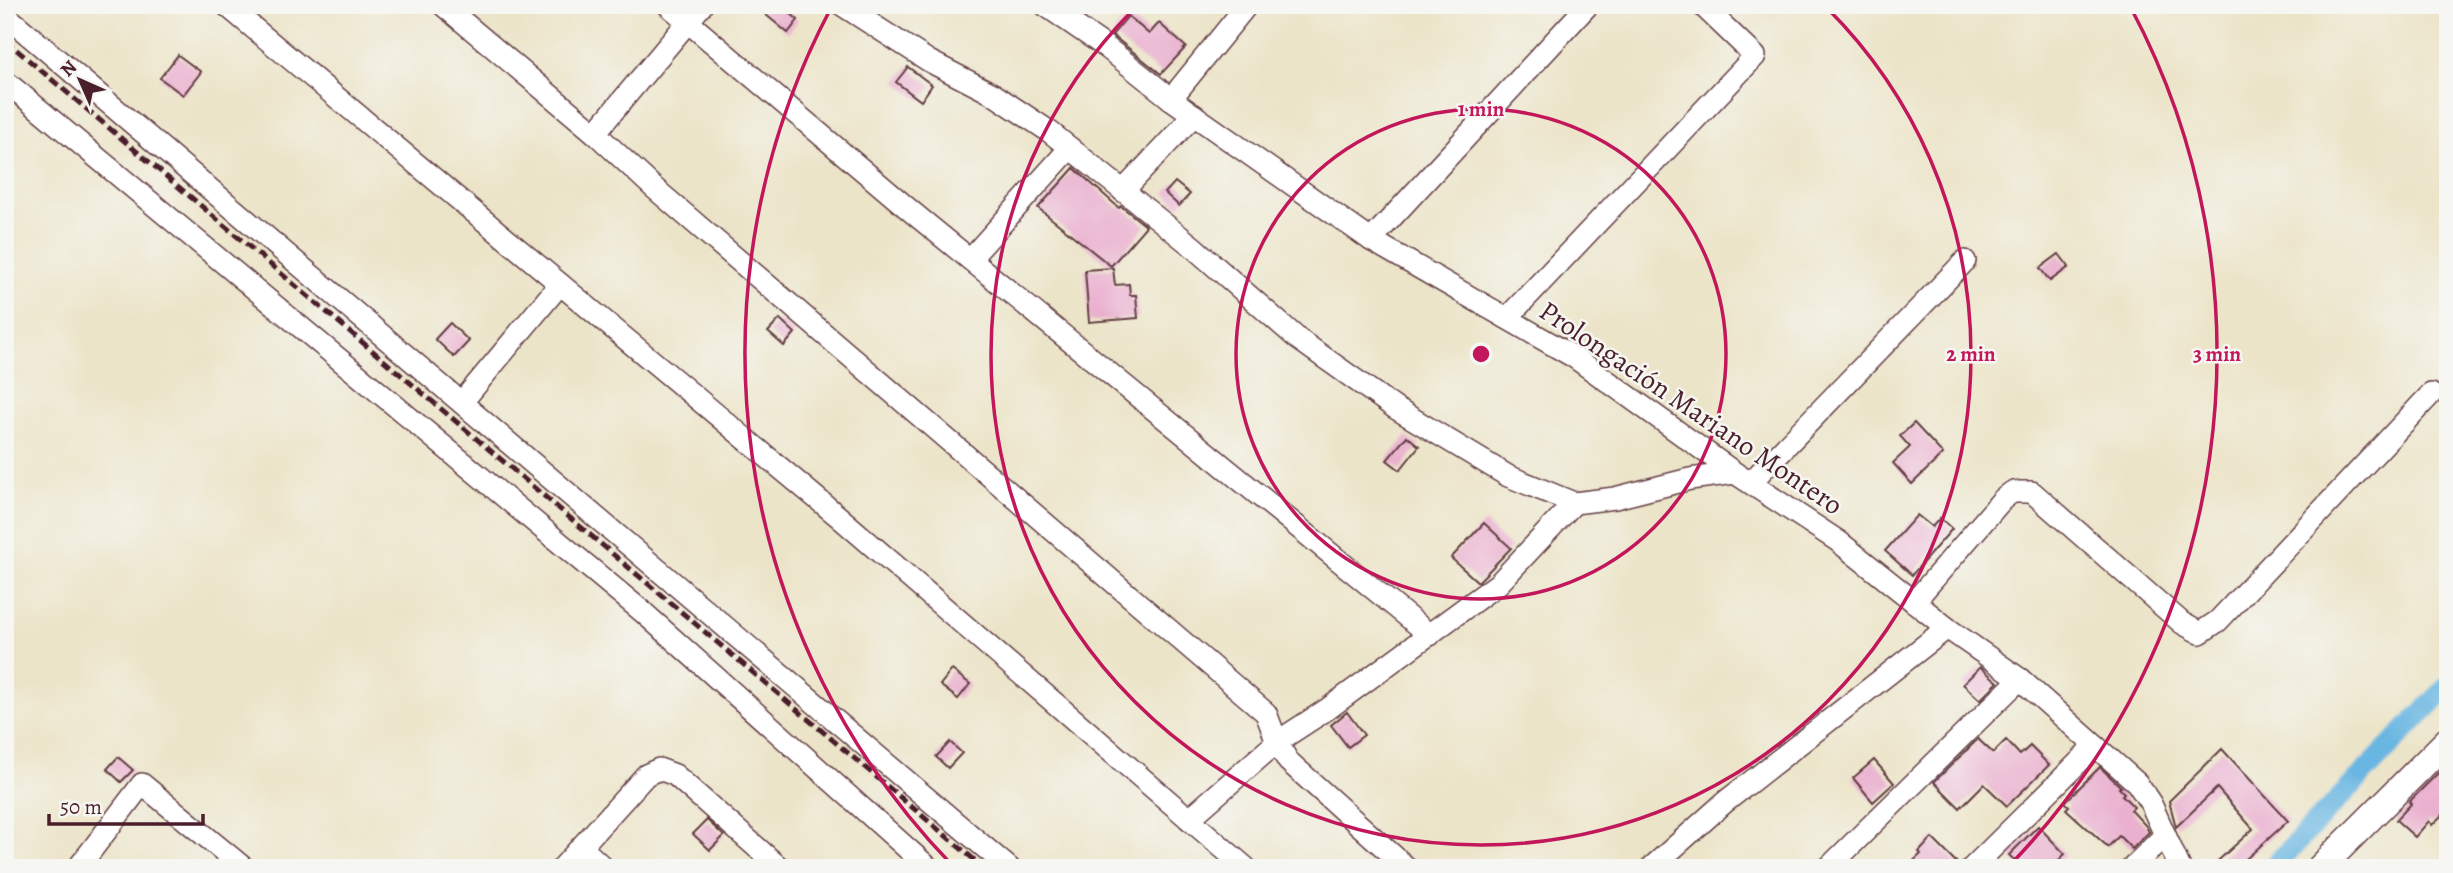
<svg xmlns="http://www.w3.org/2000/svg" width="2453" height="873" viewBox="0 0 2453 873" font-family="Alegreya,serif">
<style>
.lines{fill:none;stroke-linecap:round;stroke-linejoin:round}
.canal{stroke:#69b6e2;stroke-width:21}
.building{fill:#eab0cf}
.minor-casing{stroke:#623d43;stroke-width:24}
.tertiary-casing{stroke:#623d43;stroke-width:29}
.minor{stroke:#fff;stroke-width:21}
.tertiary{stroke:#fff;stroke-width:26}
.rail{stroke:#4a1f2b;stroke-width:5;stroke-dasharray:10 5;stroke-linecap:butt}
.ring{fill:none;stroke:#c2185b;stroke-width:3.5}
.labels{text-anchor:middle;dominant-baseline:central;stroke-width:5;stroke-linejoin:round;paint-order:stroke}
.street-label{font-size:28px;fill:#4a1f2b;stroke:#f6f6f2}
.centre{fill:#c2185b;stroke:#f6f6f2;stroke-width:3.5}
.ring-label{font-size:21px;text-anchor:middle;font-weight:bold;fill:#c2185b;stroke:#f6f6f2;stroke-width:5;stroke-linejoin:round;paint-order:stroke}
</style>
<rect width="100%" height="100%" fill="#f6f6f2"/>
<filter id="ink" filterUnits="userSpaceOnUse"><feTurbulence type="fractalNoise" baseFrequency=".0143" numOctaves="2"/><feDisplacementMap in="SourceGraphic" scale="14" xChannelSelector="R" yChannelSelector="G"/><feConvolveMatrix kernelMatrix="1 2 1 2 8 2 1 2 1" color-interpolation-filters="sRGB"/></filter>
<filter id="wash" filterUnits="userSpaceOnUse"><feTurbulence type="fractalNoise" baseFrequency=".00686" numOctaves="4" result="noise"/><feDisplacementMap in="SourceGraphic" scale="28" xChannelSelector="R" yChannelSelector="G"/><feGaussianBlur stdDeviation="1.57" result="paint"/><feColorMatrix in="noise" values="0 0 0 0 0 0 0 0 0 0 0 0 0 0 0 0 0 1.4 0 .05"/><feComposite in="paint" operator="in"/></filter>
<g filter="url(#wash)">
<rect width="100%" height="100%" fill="#ece4c8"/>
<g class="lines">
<path class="canal" d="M2272,868L2448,686"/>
</g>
<g id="blocks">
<g class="building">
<path d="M754,5H781L798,20L788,33Z"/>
<path d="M1128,16L1149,34L1159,23L1186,47L1161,74L1112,35Z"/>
<path d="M178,55L201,72L183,95L160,78Z"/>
<path d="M908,67L932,85L921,101L896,82Z"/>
<path d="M1074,168L1119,208L1121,206L1146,226L1111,266L1038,208Z"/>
<path d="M1175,182L1190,194L1179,206L1165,193Z"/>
<path d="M2059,254L2069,267L2050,281L2040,268Z"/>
<path d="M1113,268L1115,285L1129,284L1130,295H1136L1138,318L1089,322L1085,270Z"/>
<path d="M780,319L795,333L784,346L768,332Z"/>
<path d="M450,323L469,341L454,357L435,339Z"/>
<path d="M1914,423L1943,454L1912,484L1893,463L1910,447L1900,436Z"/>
<path d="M1407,436L1419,446L1400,470L1387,460Z"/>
<path d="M1917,515L1932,527L1940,518L1952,529L1912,575L1885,551Z"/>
<path d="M1484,523L1511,548L1478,582L1451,558Z"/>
<path d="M1980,667L1998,682L1980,700L1963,684Z"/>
<path d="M952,670L970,684L958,699L940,685Z"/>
<path d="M1347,712L1364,735L1348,747L1331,725Z"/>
<path d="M1978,739L1993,753L2006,740L2020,755L2030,746L2049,765L2007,806L1984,784L1960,808L1934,782Z"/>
<path d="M950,742L962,753L948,768L936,757Z"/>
<path d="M2222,749L2288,821L2236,868H2210L2253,829L2217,788L2176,827L2169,801Z"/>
<path d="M118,757L133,770L121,782L107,769Z"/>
<path d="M1874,760L1894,783L1873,802L1853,778Z"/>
<path d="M2448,763V809L2432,825L2429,821L2415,837L2396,820L2411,804L2409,802Z"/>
<path d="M2100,767L2121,787L2119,788L2124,793L2122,795L2134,807L2131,810L2146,826L2149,832L2132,849L2119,836L2108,847L2066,809L2069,806L2065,802Z"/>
<path d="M707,820L724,836L710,850L693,834Z"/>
<path d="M2038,826L2065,854L2051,868H2022L2009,855Z"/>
<path d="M1932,838L1959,865V868H1906L1921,854L1919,852Z"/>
</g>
</g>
</g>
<g filter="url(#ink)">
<use href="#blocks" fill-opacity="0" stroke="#623d43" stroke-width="2"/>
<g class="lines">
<defs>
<g id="minor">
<path d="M226,5L839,517L1246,868"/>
<path d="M443,5L595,133L653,187L1266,713L1277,742L1288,761L1407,868"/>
<path d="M668,5L912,212L1430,635"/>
<path d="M842,5L929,61L993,94L1050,132L1192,246L1298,339L1395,408L1508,476L1574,503L1615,498L1690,479L1735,473"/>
<path d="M1045,5L1106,47L1171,99L1371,240L1574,357L1735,473L1838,541L1947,628L2020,679L2137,783L2151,804L2180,868"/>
<path d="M5,15L1009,868"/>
<path d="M5,81L644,613L929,868"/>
<path d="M1171,99L1247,5"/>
<path d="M595,133L702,5"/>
<path d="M1123,191L1194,115"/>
<path d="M1371,240L1588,5"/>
<path d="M970,259L1070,148"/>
<path d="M1507,318L1755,56L1702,5"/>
<path d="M462,402L560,284"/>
<path d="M1751,482L1965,261"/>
<path d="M1914,602L2002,500L2012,492H2032L2182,623L2200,633L2218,621L2431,394"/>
<path d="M1189,819L1277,742L1329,708L1499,583L1574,503"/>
<path d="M581,847L604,868"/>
<path d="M78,868L142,784L244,868"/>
<path d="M562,868L646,775L659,769L675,775L780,868"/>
<path d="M1651,868L1725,802L1947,628"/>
<path d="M1828,868L2020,679"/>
<path d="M1972,868L2095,746"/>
<path d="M2132,868L2165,835"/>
</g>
<path id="tertiary" d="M2320,868L2448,740"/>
</defs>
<use href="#minor" class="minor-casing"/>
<use href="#tertiary" class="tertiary-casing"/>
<use href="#minor" class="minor"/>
<use href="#tertiary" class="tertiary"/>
<path class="rail" d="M5,40L984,868"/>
</g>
</g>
<g class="ring">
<circle cx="1481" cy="354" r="245"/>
<path d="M1827 8A490 490 0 1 1 1135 8"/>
<path d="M952 865A736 736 0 0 1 831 8M2131 8A736 736 0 0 1 2010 865"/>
</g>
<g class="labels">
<g class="street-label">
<text transform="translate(1691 408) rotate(34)">Prolongación Mariano Montero</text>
</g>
</g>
<circle cx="1481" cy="354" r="10" class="centre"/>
<g class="ring-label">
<text x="1481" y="116">1 min</text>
<text x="1971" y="361">2 min</text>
<text x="2217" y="361">3 min</text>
</g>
<rect width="2453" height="873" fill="none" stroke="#f6f6f2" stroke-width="28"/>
<g transform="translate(80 80) rotate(315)" stroke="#f6f6f2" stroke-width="5" paint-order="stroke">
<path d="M0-5L12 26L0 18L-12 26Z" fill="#4a1f2b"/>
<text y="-10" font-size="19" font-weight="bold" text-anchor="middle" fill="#4a1f2b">N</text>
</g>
<path d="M49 814v10h154v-10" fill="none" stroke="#4a1f2b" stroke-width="3.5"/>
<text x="60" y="814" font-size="21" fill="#4a1f2b" stroke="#f6f6f2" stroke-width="5" paint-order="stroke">50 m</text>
</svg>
